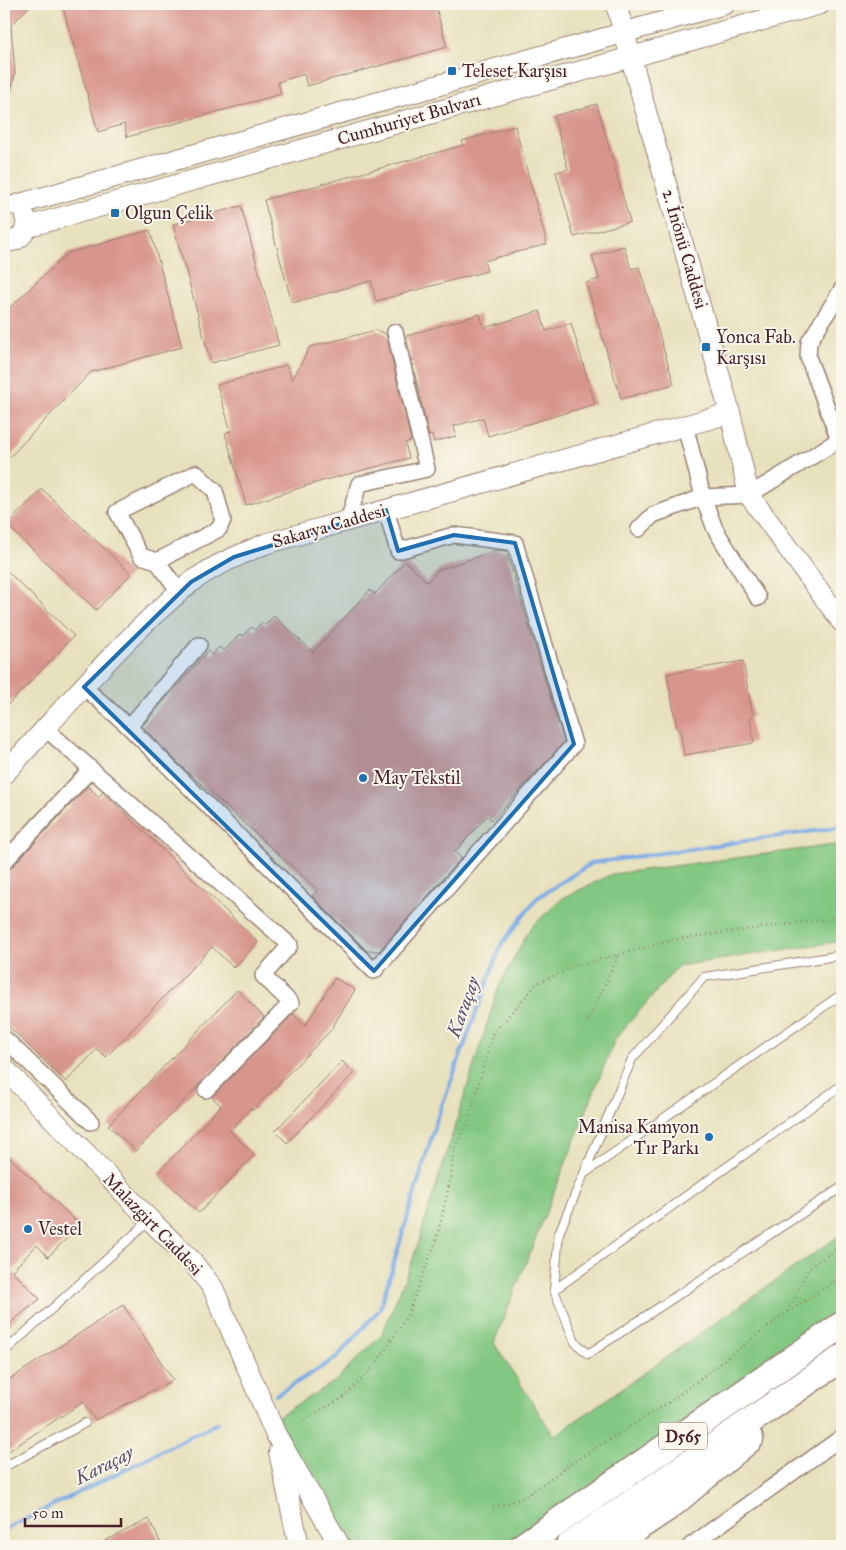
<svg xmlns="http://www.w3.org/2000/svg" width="846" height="1550" viewBox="0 0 846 1550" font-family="'IM FELL Great Primer',serif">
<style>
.green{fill:#83c882;stroke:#667456}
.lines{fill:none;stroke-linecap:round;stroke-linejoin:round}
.stream{stroke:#7cace6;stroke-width:4}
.building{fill:#d8958d}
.lane-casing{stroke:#998074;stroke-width:10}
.street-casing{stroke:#998074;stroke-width:18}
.secondary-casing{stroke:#998074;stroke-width:22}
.highway-casing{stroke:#998074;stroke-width:29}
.path{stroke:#998074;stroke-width:2.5;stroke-dasharray:1 4;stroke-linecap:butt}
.lane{stroke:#fff;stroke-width:8}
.street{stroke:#fff;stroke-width:15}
.secondary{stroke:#fff;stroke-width:20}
.highway{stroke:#fff;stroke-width:26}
.marked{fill:#1f6fb2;fill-opacity:0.2;stroke:#1f6fb2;stroke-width:4;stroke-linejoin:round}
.poi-dot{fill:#1f6fb2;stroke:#fbf7ec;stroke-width:2}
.labels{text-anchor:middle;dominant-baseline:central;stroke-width:4;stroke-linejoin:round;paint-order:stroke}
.shield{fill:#fbf7ec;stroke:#7f6065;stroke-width:1}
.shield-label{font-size:16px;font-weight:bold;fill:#4a1f2b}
.poi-label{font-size:18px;fill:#4a1f2b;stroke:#fbf7ec;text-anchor:start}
.street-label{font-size:18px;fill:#4a1f2b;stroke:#fbf7ec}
.water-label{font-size:19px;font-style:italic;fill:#5c506c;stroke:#fbf7ec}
</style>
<rect width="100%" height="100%" fill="#fbf7ec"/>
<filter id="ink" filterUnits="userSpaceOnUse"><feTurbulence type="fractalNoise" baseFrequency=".02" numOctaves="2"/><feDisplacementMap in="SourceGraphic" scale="10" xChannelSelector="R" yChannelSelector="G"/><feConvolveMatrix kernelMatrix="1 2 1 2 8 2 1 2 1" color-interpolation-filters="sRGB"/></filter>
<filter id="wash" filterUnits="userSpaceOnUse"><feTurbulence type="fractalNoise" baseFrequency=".0096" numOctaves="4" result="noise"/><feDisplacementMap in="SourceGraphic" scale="20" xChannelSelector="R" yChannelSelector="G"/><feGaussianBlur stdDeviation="1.12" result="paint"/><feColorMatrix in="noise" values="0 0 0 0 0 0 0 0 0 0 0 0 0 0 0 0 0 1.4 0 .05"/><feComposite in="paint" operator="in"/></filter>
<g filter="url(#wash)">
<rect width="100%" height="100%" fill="#e8e1be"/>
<path class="green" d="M842,844V941L678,966L615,1039L494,1343L554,1436L842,1234V1311L534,1527L500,1546H350L305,1483L278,1416L334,1382L382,1334L413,1259L499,986L530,928L563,898L612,874Z"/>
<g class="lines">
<g class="stream">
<path d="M276,1395L336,1358L380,1309L436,1122L501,945L537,898L592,863L842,827"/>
<path d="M4,1530L217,1423"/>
</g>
</g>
<g id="blocks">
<g class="building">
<path d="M4,4H32L11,25L15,73L8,103L4,102Z"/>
<path d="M62,4H435L447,47L307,86L304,74L278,82L281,94L127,137L124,124L98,132Z"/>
<path d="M597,104L630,222L574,237L556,172L568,169L554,116Z"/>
<path d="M515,126L547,244L484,261L487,271L376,301L371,281L292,303L264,200L464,145L462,141Z"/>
<path d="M241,206L279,345L211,363L173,224Z"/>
<path d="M150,230L182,347L91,372L4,463V313L68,253Z"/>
<path d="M624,246L631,269L639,267L674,384L621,399L586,283L599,279L592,256Z"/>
<path d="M540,311L546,331L571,323L595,404L488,436L483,418L454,426L456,436L434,442L432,435L429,436L406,336L480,314L484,328Z"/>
<path d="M376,330L386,334L411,441L405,443L409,458L322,481L246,505L225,433L231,431L217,385L287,365L292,380L310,347Z"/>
<path d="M42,489L131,574L96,610L7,525Z"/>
<path d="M497,550L506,551L564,742L492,820L487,816L455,852L461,858L379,951H367L312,896L318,890L178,763L142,726L208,651L212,655L219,647L223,650L226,649L240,634L243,636L251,627L255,630L262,622L265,625L274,616L313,652L370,590L375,594L405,561L427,582L438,570Z"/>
<path d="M4,568L74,636L4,709Z"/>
<path d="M743,661L753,716L750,717L754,743L684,755L680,729H677L667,674Z"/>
<path d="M88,786L99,797L103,792L258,942L234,968L212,947L106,1057L97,1049L66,1082L4,1022V871L11,868Z"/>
<path d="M335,978L355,990L330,1031L253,1110L251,1108L230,1131L254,1155L199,1213L158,1173L221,1106L212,1097L293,1014L305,1026Z"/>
<path d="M237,990L264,1017L136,1151L108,1125Z"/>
<path d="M342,1061L354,1073L287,1143L275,1131Z"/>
<path d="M4,1152L80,1225L48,1257L37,1245L12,1271L40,1299L4,1328Z"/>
<path d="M123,1305L173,1380L95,1420L83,1402L4,1454V1383Z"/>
<path d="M149,1519L162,1546H95Z"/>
</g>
</g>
</g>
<g filter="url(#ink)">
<use href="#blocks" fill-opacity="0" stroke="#998074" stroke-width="1"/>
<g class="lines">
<defs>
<g id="lane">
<path d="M842,955L704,977L632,1059L559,1233L554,1290L575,1342L588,1354L842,1187"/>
<path d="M585,1173L842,994"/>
<path d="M554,1290L842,1085"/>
<path d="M4,1352L149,1221"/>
<path d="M4,1467L85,1423"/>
</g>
<g id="street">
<path d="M685,425L703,497L715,529L758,598"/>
<path d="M839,440L808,357L809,342L842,289"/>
<path d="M348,521L359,484L427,469L395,332"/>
<path d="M639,529L653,515L703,497L749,495L842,438"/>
<path d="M157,561L219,529L223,520L215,491L196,473L117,512L141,556L157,561L180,593"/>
<path d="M84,687L129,727L374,971L574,744L515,543L454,535L398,551L386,510"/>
<path d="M129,727L199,645"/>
<path d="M46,729L290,945L263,976L291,1003L206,1090"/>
<path d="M4,862L91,769"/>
<path d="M4,1038L91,1122"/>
<path d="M690,1546L842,1437"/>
</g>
<g id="secondary">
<path d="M616,4L730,413L749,495L842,622"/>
<path d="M16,205L725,4"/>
<path d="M27,227L820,4"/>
<path d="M4,241C19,244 30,230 25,216"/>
<path d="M4,774C64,709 122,639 190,583C212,566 239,555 265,544L730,413"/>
<path d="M4,1068L150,1220L190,1259L213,1288L275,1433L340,1546"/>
<path d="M279,1452L299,1546"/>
</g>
<g id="highway">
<path d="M523,1546L842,1325"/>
<path d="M569,1546L842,1358"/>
<path d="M610,1546L670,1506L750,1439"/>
</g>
</defs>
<use href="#lane" class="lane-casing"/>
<use href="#street" class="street-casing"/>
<use href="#secondary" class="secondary-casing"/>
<use href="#highway" class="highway-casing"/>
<g class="path">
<path d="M588,1021L618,956"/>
<path d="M788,1312L842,1276"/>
<path d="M304,1420L344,1397L374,1367L407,1316L436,1241L451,1177L454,1149L469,1119L493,1033L538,983L575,966L677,939L842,917"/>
<path d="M493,1507L523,1498L570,1464L671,1401L787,1312L809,1268L842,1245"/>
</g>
<use href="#lane" class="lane"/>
<use href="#street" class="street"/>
<use href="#secondary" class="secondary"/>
<use href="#highway" class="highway"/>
</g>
</g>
<path class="marked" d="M386,510L398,551L454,535L515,543L574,744L374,971L84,687L191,582L234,557Z"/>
<g class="poi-dot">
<rect x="447" y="66" width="10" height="10" rx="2.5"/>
<rect x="110" y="208" width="10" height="10" rx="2.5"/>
<rect x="701" y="342" width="10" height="10" rx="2.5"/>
<circle cx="363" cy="778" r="5"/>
<circle cx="709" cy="1137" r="5"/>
<circle cx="28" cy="1229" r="5"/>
</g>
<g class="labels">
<rect class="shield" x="659" y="1422.5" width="48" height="27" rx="4"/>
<g class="shield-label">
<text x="683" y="1436">D565</text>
</g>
<g class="poi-label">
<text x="462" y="71">Teleset Karşısı</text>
<text x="125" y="213">Olgun Çelik</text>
<text x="716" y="337">Yonca Fab.<tspan x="716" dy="21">Karşısı</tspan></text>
<text x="373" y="778">May Tekstil</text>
<text x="699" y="1127" text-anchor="end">Manisa Kamyon<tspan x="699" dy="21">Tır Parkı</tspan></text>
<text x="38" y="1229">Vestel</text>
</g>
<g class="street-label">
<text transform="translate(409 119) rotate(-16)">Cumhuriyet Bulvarı</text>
<text transform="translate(685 249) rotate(74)">2. İnönü Caddesi</text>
<text transform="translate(329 526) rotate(-16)">Sakarya Caddesi</text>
<text transform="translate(153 1224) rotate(46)">Malazgirt Caddesi</text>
</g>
<g class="water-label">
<text transform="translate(463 1007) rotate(-70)">Karaçay</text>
<text transform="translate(104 1465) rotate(-27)">Karaçay</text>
</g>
</g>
<rect width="846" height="1550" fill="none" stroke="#fbf7ec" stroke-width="20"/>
<path d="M25 1518v8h96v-8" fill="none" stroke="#4a1f2b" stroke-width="2.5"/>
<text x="32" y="1518" font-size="15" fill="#4a1f2b" stroke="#fbf7ec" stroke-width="4" paint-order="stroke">50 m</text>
</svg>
